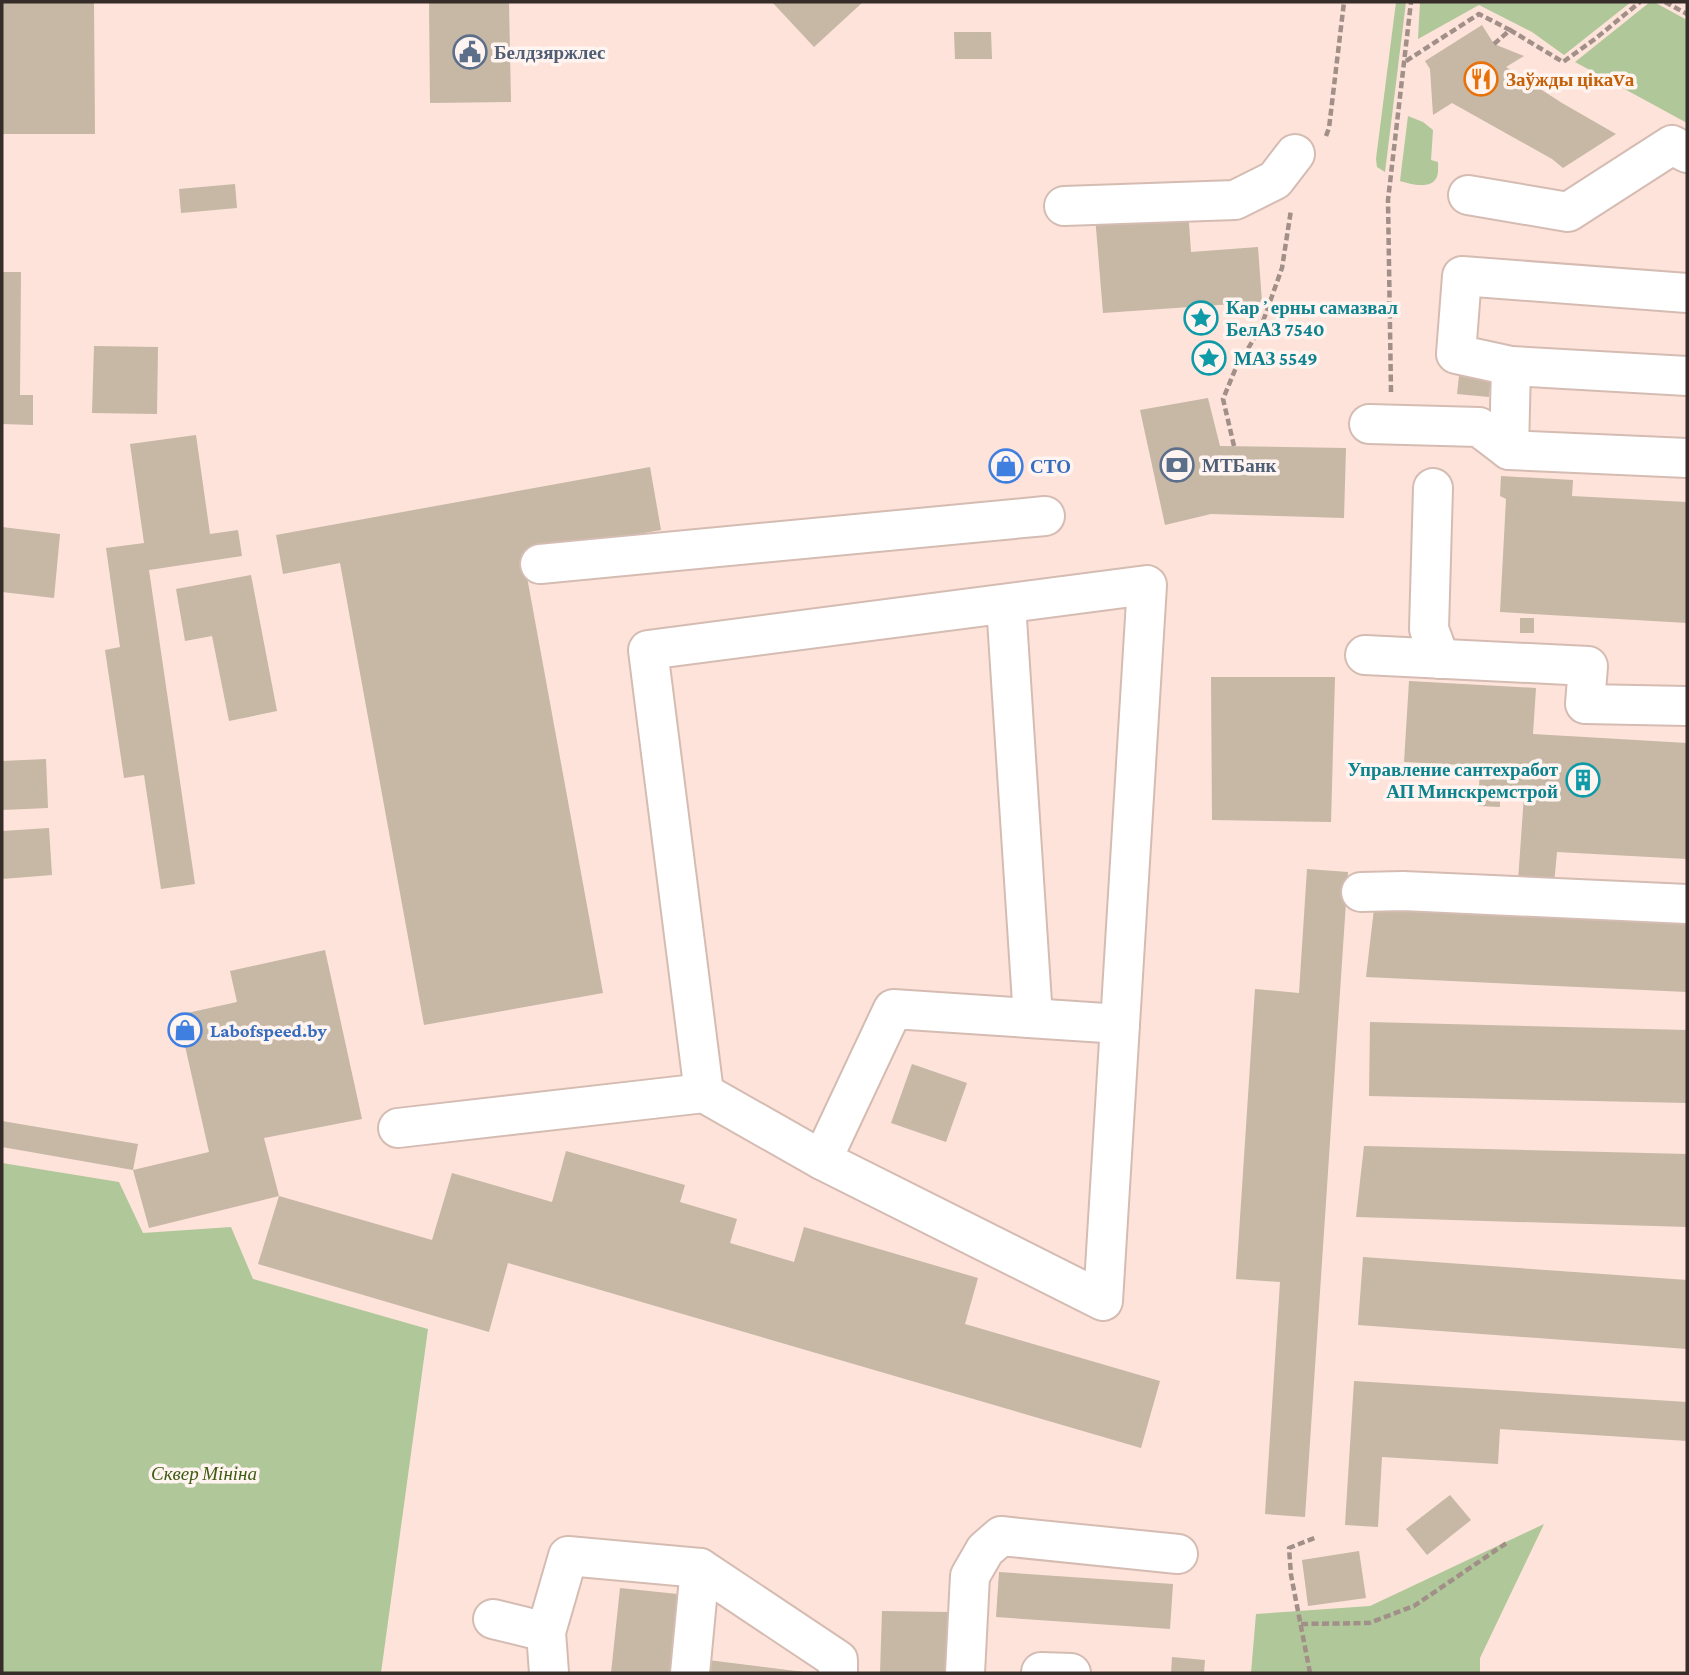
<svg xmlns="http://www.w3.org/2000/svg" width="1689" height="1675" viewBox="0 0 1689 1675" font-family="'Crimson Pro',serif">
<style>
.green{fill:#afc799}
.building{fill:#c7b7a5}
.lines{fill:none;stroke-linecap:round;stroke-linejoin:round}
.minor-casing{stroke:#d5bcb3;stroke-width:42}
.path{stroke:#a18f88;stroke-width:4.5;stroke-dasharray:7 3.5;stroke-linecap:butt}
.minor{stroke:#fff;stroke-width:38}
.labels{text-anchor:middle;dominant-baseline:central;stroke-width:7;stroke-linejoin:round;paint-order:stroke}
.service-label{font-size:19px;font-weight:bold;fill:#4e5e75;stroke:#fff4f0;text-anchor:start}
.food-label{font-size:19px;font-weight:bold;fill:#c56008;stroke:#fff4f0;text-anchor:start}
.culture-label{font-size:19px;font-weight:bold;fill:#0d838f;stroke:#fff4f0;text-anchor:start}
.shop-label{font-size:19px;font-weight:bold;fill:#366cbe;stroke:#fff4f0;text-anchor:start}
.park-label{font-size:19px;font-style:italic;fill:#3d5b11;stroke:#fff4f0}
</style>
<rect width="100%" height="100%" fill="#fde3da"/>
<g class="green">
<path d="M1396,2H1406L1385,172L1377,167L1376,159Z"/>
<path d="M1420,2H1631L1564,55L1532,32L1479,5L1418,39Z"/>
<path d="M1650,2H1654L1687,20V123L1575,62Z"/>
<path d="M1408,116L1423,122L1433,130L1431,160L1438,162C1438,167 1439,176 1435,180C1428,189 1410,184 1400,181Z"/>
<path d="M2,1163L119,1182L143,1233L231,1227L253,1279L428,1329L381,1673H2Z"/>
<path d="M1544,1524L1480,1658V1673H1251L1256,1614L1370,1606Z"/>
</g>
<g class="building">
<path d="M2,2H94L95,134H2Z"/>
<path d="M429,2H509L511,102L430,103Z"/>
<path d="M772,2H863L814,47Z"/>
<path d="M1482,25L1494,44L1524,56L1506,67L1562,103L1616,134L1563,168L1552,159L1452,103L1433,115L1430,69L1425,61Z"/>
<path d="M954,32H991L992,59H955Z"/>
<path d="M235,184L237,208L181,213L179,189Z"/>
<path d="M1188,209L1191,252L1258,247L1262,302L1103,313L1095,216Z"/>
<path d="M2,272H21L20,395H33V425L2,424Z"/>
<path d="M94,346L158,347L157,414L92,413Z"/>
<path d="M1459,376L1491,379L1489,397L1457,394Z"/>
<path d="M1208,398L1220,446L1346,448L1344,518L1211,514L1165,525L1140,410Z"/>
<path d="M196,435L210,534L238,530L242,556L149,570L195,884L161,889L144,775L124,778L105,650L120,647L106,548L144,543L130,444Z"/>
<path d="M650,467L661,530L523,555L603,993L424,1025L340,563L283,574L276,535Z"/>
<path d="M1501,476L1573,480L1572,496L1687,502V623L1500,612L1506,499L1500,496Z"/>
<path d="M2,527L60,534L54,598L2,592Z"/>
<path d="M251,575L277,711L229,721L212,636L185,641L176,589Z"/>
<rect x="1520" y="618" width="14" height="15"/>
<path d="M1211,677H1335L1331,822L1212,820Z"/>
<path d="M1409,681L1536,688L1533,734L1687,743V859L1557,852L1554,884L1518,881L1524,795L1500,793V807L1478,806L1480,766L1404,762Z"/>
<path d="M46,759L48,808L2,810V761Z"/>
<path d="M49,828L52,875L2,879V831Z"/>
<path d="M1307,869L1348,872L1305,1517L1265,1514L1280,1282L1236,1279L1255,989L1299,993Z"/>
<path d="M1402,901L1687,920V992L1366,977L1374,909L1401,910Z"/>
<path d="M325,950L362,1119L264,1138L279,1196L149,1228L133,1170L209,1152L178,1015L237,1002L230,971Z"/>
<path d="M1370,1022L1687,1030V1103L1369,1096Z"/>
<path d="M912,1064L967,1083L946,1142L891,1123Z"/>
<path d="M2,1121L138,1144L133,1170L2,1147Z"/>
<path d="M1364,1146L1687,1154V1227L1356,1217Z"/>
<path d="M566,1151L685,1185L680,1202L737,1219L730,1243L794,1262L804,1227L978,1278L965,1324L1160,1381L1141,1448L508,1263L489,1332L258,1264L279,1196L432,1240L452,1173L552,1202Z"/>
<path d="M1363,1257L1687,1280V1349L1358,1325Z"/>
<path d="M1354,1381L1687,1402V1441L1500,1429L1498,1464L1382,1457L1378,1527L1345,1525Z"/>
<path d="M1450,1495L1471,1520L1427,1555L1406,1529Z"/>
<path d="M1359,1551L1366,1598L1308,1606L1302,1560Z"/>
<path d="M999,1572L1173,1584L1170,1629L996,1617Z"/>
<path d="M620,1588L687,1595L679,1673H611Z"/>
<path d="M882,1611L950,1612L948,1673H880Z"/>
<path d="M1172,1657L1205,1660L1204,1673H1171Z"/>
<path d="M708,1660L804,1672V1673H707Z"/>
</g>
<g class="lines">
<defs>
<g id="minor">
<path d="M1468,195L1568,212L1672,145L1687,153"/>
<path d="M1064,206L1235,200L1275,180L1295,154"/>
<path d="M1687,293L1462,276L1456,354L1511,366L1687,376"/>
<path d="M1369,424L1479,427L1509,450L1511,366"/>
<path d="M1509,450L1687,458"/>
<path d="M1433,488L1429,629L1440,659"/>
<path d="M540,564L1045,516"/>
<path d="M1006,604L1033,1018"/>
<path d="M1365,655L1588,666L1585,704L1687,706"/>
<path d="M1361,892L1403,891L1687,904"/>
<path d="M398,1128L704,1093L822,1160L1103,1301L1147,585L648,650L704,1093"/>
<path d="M822,1160L893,1009L1120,1024"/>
<path d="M493,1619L546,1632"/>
<path d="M549,1673L546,1632L568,1556L700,1568L838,1660V1673"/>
<path d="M690,1673L700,1568"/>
<path d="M965,1673L970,1576L985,1550L1001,1536L1178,1554"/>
<path d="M1041,1673V1672L1071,1673"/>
</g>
</defs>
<use href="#minor" class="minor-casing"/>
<g class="path">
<path d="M1665,2L1687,14"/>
<path d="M1494,44L1510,30L1563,62L1595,39L1640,2"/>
<path d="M1406,61L1479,14L1510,30"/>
<path d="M1326,136L1329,128L1344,2"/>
<path d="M1391,392L1388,200L1411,2"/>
<path d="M1234,446L1223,399L1235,370L1261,327L1282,268L1291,210"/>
<path d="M1301,1624L1369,1623L1414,1606L1508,1542"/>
<path d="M1310,1673L1291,1575L1289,1548L1317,1537"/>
</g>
<use href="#minor" class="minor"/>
</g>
<defs>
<symbol id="civic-ring" viewBox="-11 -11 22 22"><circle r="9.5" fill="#fff4f0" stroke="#5c6f8a" stroke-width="1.5"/><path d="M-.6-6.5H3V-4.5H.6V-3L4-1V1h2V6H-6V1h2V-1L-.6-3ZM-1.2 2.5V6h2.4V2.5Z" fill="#5c6f8a"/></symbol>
<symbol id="restaurant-ring" viewBox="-11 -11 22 22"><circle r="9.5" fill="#fff4f0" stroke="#e8710a" stroke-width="1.5"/><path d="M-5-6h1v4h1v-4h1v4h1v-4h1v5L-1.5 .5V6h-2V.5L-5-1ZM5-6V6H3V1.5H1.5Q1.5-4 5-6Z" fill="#e8710a"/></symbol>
<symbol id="sight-ring" viewBox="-11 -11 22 22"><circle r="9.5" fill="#fff4f0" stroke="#0f9aa8" stroke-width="1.5"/><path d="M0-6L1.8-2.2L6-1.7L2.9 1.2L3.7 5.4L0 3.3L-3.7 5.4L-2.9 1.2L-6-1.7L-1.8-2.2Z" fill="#0f9aa8"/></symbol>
<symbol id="bank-ring" viewBox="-11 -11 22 22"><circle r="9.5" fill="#fff4f0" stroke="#5c6f8a" stroke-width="1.5"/><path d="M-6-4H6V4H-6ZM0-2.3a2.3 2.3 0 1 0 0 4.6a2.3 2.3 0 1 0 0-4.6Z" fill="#5c6f8a"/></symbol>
<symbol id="shop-ring" viewBox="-11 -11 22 22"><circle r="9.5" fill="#fff4f0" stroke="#3f7fe0" stroke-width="1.5"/><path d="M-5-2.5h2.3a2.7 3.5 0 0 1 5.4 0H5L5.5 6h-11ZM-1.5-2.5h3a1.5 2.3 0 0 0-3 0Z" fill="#3f7fe0"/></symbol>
<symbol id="building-ring" viewBox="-11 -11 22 22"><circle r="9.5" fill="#fff4f0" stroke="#0f9aa8" stroke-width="1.5"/><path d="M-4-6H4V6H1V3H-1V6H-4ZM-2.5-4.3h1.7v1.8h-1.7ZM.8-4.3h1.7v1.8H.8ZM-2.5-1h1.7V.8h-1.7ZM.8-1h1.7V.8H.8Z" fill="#0f9aa8"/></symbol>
</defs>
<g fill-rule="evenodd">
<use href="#civic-ring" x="451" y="33" width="38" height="38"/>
<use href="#restaurant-ring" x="1462" y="60" width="38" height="38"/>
<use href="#sight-ring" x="1182" y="299" width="38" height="38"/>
<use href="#sight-ring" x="1190" y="339" width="38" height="38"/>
<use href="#bank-ring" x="1158" y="446" width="38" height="38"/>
<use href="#shop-ring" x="987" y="447" width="38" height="38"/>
<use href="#building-ring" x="1564" y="761" width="38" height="38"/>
<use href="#shop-ring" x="166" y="1011" width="38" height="38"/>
</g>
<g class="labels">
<g class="service-label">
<text x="494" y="52">Белдзяржлес</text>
<text x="1202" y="465">МТБанк</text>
</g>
<g class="food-label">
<text x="1506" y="79">Заўжды цікаVа</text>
</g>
<g class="culture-label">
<text x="1226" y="307">Карʼерны самазвал<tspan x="1226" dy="22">БелАЗ 7540</tspan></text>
<text x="1234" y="358">МАЗ 5549</text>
<text x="1558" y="769" text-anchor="end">Управление сантехработ<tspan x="1558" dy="22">АП Минскремстрой</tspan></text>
</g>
<g class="shop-label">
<text x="1030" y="466">СТО</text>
<text x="210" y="1030">Labofspeed.by</text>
</g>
<g class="park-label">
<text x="204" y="1473">Сквер Мініна</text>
</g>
</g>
<rect width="1689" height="1675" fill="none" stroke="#362c29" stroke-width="7"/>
</svg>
